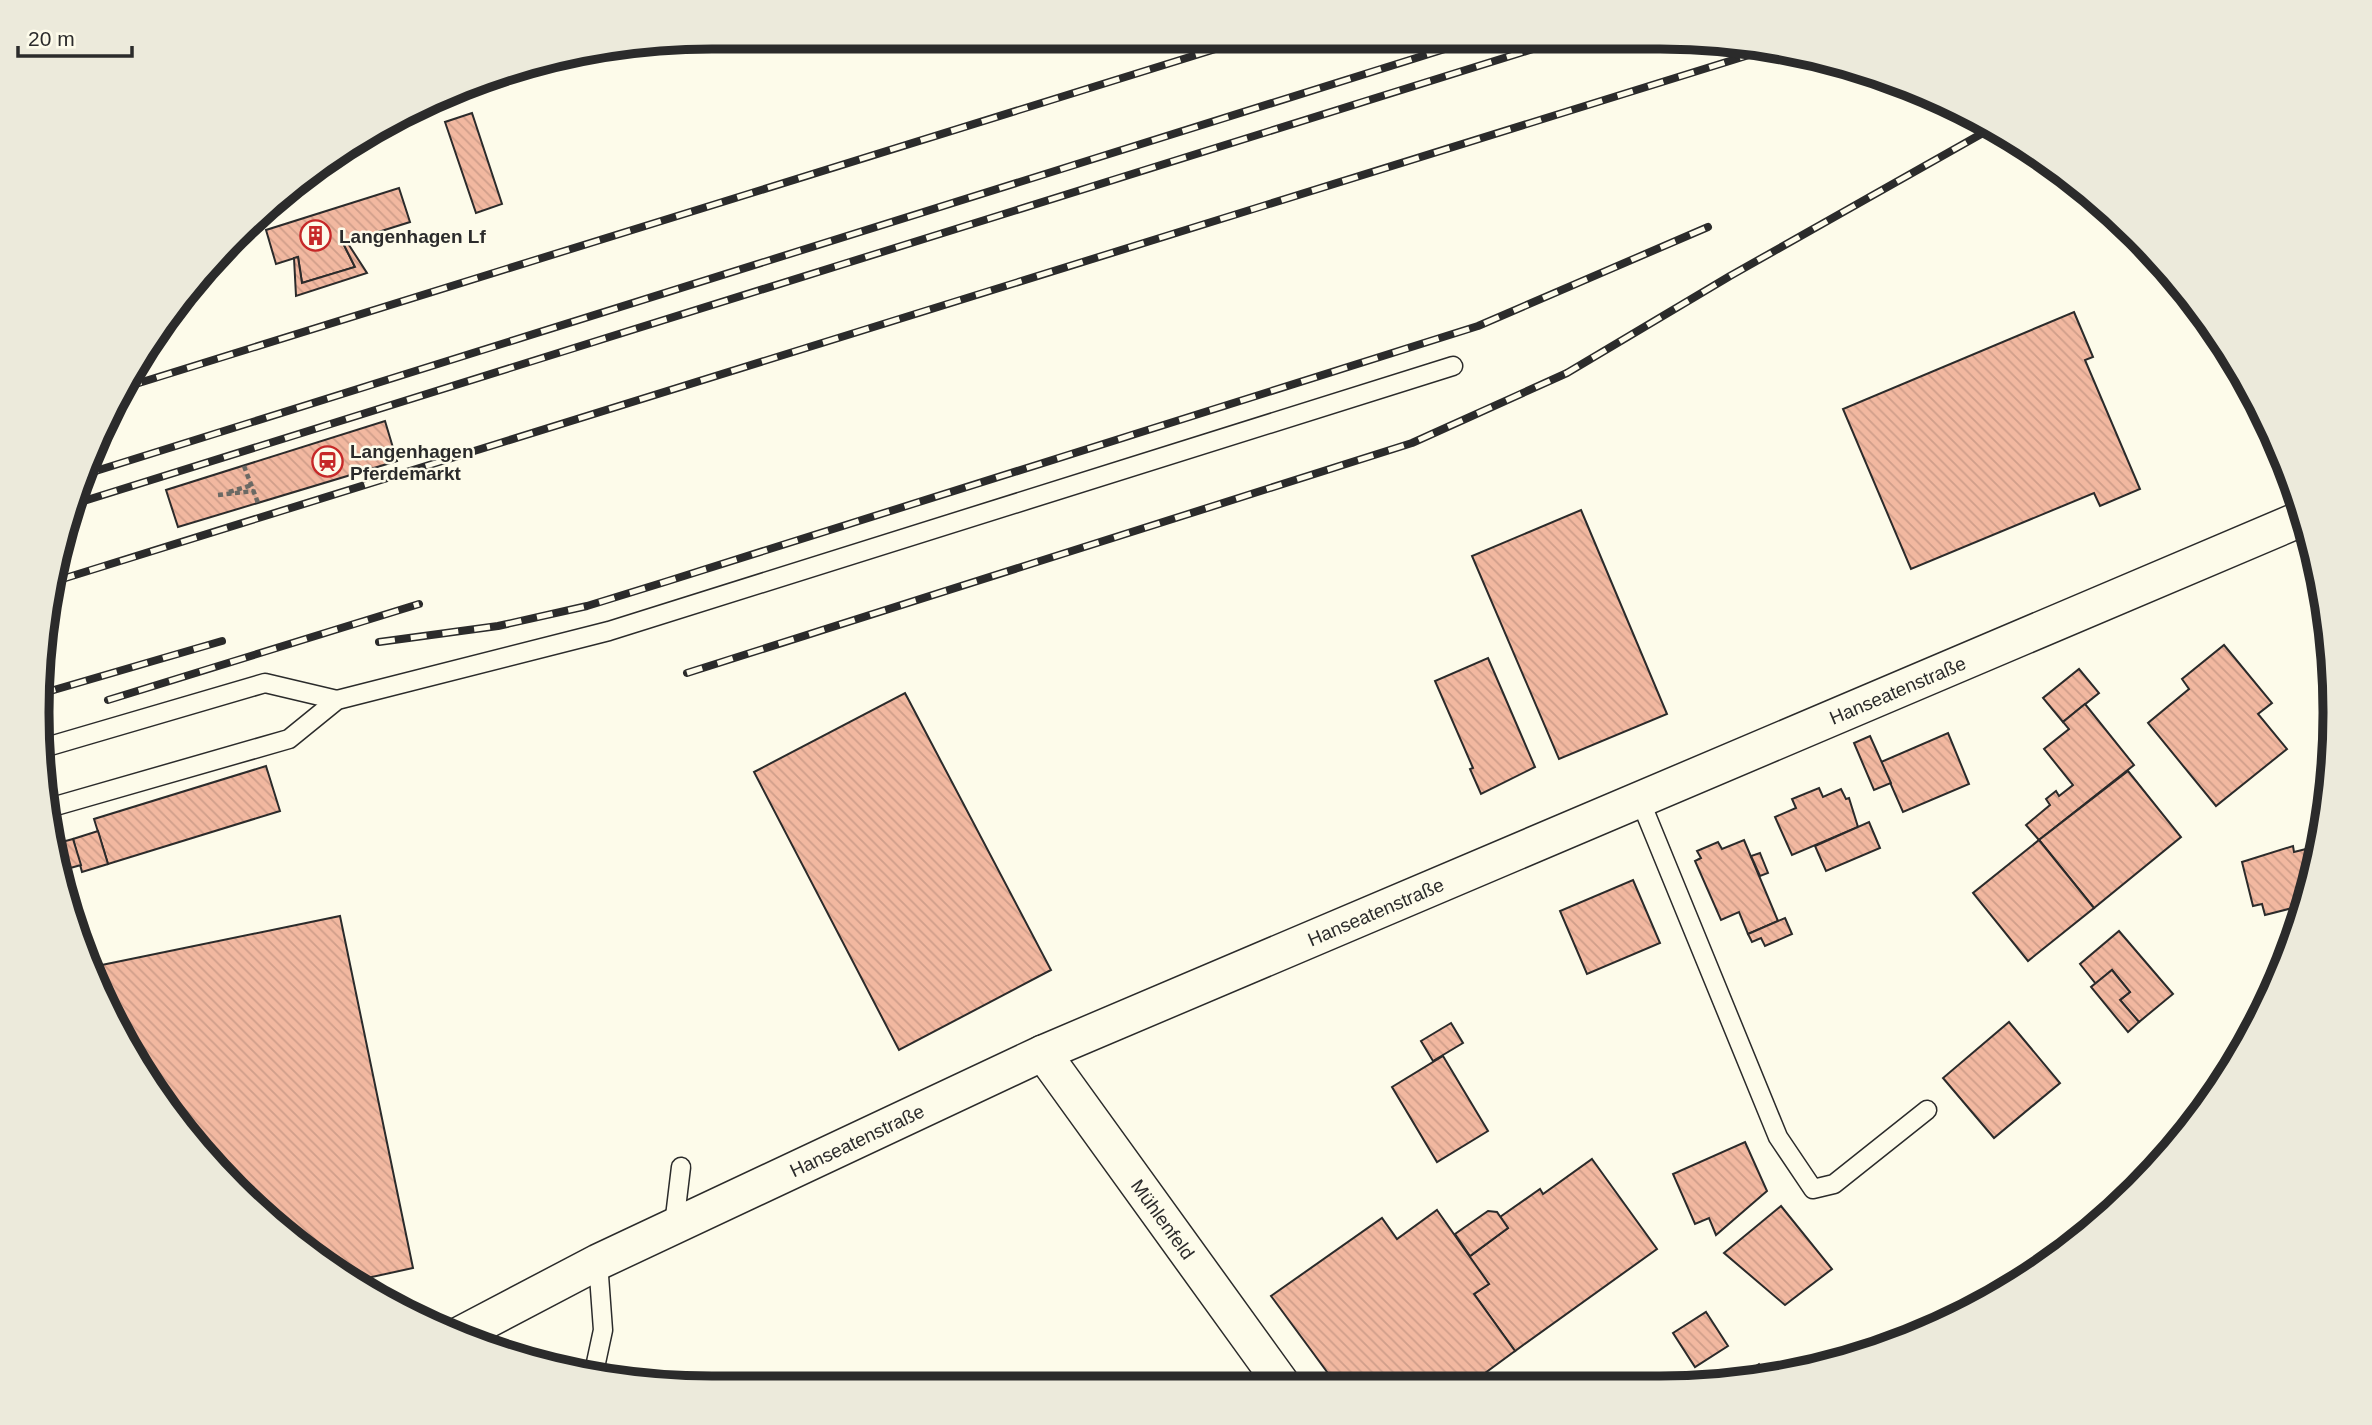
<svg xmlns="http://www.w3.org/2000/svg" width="2372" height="1425" viewBox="0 0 2372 1425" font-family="Helvetica,sans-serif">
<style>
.building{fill:url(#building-back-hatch);stroke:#2b2b2b;stroke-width:2}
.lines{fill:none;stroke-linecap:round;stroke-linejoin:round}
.service-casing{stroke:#2b2b2b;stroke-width:21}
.minor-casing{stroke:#2b2b2b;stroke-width:38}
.path{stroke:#6a6964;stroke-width:4.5;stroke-dasharray:5 3.5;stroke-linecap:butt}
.service{stroke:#fdfbea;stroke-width:18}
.minor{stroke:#fdfbea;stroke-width:35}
.rail-casing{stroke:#2b2b2b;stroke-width:8}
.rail{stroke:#fdfbea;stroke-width:5;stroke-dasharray:16;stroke-linecap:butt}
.labels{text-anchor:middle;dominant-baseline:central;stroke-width:5;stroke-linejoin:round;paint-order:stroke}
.poi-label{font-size:19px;font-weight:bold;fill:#2b2b2b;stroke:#fdfbea;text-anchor:start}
.street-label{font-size:19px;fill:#2b2b2b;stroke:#fdfbea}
.rim{fill:none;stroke:#2b2b2b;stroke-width:9}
</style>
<defs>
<pattern id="building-back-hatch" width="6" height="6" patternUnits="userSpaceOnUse" patternTransform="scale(1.75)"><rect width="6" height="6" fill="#f2b8a0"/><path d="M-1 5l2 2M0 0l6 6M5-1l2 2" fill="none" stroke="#d09e8a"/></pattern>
</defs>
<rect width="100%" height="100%" fill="#fdfbea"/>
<g class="building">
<path d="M472,113L502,204L476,213L445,122Z"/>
<path d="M399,188L410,222L343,243L355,267L302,283L298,257L276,264L266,230Z"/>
<path d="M347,242L367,273L296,296L294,258L298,257L302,283L355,267L343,243Z"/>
<path d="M2074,312L2093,357L2085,360L2140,489L2100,506L2094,493L1911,569L1843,409Z"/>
<path d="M385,421L397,461L178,527L166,490Z"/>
<path d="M1581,510L1667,714L1559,759L1472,556Z"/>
<path d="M2224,645L2272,703L2258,714L2287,749L2216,806L2148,723L2189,689L2182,679Z"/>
<path d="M1488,658L1535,767L1481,794L1470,769L1473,768L1435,681Z"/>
<path d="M2079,669L2099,693L2063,722L2043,698Z"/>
<path d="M905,693L1051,970L899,1050L754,772Z"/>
<path d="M2085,704L2134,765L2039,840L2026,825L2050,805L2046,799L2056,791L2059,796L2073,785L2044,749L2069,729L2063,722Z"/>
<path d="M1948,733L1969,784L1903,812L1881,762Z"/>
<path d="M1870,736L1891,783L1874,790L1854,743Z"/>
<path d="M266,766L280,811L108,864L94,819Z"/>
<path d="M2128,771L2181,837L2094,908L2039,840Z"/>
<path d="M1819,788L1823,797L1841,789L1846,799L1849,798L1858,827L1792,855L1775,817L1796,808L1792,799Z"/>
<path d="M1869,822L1880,848L1826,871L1815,846Z"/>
<path d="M98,831L108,864L82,872L73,839Z"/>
<path d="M73,839L81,865L63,870L58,843Z"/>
<path d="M1744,840L1778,921L1748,934L1739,912L1721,920L1695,861L1701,858L1697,851L1718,842L1722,849Z"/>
<path d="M2039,840L2094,908L2028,961L1973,893Z"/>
<path d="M2293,846L2294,852L2318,846L2320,853L2304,905L2265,915L2262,904L2253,906L2242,862Z"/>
<path d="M1760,853L1768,873L1760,876L1751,856Z"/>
<path d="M1633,880L1660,943L1587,974L1560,911Z"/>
<path d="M340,916L413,1268L358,1280L359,1285L337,1274L176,1124L92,967Z"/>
<path d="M1785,918L1792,934L1765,946L1761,938L1752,942L1748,934Z"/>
<path d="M2119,931L2173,994L2139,1022L2120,1000L2130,992L2112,970L2096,984L2080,964Z"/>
<path d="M2112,970L2130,992L2120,1000L2139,1022L2128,1032L2091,987Z"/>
<path d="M2009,1022L2060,1083L1994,1138L1943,1078Z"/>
<path d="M1451,1023L1463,1043L1433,1061L1421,1041Z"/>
<path d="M1443,1056L1488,1131L1437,1162L1392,1087Z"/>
<path d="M1745,1142L1767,1191L1716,1235L1709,1218L1695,1224L1673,1174Z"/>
<path d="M1592,1159L1657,1249L1515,1351L1474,1294L1489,1284L1469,1257L1508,1228L1500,1217L1540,1189L1543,1194Z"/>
<path d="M1781,1206L1832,1269L1785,1305L1724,1253Z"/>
<path d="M1437,1210L1489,1284L1474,1294L1515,1351L1470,1384H1336L1271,1296L1382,1218L1397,1239Z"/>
<path d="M1488,1211L1497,1212L1508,1228L1470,1256L1455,1234Z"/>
<path d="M1706,1312L1728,1346L1695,1367L1673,1333Z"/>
<path d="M1759,1364L1769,1377L1740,1383L1737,1379Z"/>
</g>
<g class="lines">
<defs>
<g id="service">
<path d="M43,748L265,683L337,700"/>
<path d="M1640,800L1778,1137L1813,1189L1834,1184L1927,1110"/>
<path d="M52,807L289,739L337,700L609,631L1453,366"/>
<path d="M674,1225L681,1167"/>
<path d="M594,1372L603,1330L598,1262"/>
<path d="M1252,1384L1274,1373"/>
</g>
<g id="minor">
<path id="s1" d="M1043,1053L1282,1384"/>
<path id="s2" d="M459,1335L598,1262L1043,1053L2303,518"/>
</g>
</defs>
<use href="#service" class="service-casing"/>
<use href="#minor" class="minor-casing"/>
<g class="path">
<path d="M244,466L258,503"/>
<path d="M229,492L252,485"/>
<path d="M218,495L254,491"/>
</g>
<use href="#service" class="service"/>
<use href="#minor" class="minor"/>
<defs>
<g id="rail">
<path d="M126,387L1251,38"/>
<path d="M83,475L1480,38"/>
<path d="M71,505L1568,38"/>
<path d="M59,580L1765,50"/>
<path d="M379,642L498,626L587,606L668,581L1478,326L1708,227"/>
<path d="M687,673L1412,443L1567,373L1730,276L1990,129"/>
<path d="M40,694L222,641"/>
<path d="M108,700L419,604"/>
</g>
</defs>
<use href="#rail" class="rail-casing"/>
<use href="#rail" class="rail"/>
</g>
<defs>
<symbol id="building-ring" viewBox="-11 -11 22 22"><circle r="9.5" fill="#fdfbea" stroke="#c62828" stroke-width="1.5"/><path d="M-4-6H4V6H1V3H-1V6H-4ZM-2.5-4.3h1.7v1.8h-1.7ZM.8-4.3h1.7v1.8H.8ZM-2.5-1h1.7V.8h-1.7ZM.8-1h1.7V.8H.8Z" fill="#c62828"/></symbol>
<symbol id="station-ring" viewBox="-11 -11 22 22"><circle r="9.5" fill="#fdfbea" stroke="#c62828" stroke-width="1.5"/><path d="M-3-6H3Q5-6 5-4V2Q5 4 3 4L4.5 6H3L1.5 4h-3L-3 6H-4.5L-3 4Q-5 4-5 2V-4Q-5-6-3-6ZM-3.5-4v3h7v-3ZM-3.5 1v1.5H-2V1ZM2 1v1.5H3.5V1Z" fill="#c62828"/></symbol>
</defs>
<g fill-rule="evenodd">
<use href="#building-ring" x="298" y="218" width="35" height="35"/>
<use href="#station-ring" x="310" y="444" width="35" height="35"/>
</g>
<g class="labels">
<g class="poi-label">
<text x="339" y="236">Langenhagen Lf</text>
<text x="350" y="451">Langenhagen<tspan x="350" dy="22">Pferdemarkt</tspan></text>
</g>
<g class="street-label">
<text stroke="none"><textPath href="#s2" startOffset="1577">Hanseatenstraße</textPath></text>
<text stroke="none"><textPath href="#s2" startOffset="1010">Hanseatenstraße</textPath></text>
<text stroke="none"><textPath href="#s2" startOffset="443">Hanseatenstraße</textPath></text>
<text stroke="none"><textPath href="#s1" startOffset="205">Mühlenfeld</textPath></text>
</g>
</g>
<path d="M0 0H2372V1425H0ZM712 49H1660A663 663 0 0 1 2323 712V713A663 663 0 0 1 1660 1376H712A663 663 0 0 1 49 713V712A663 663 0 0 1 712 49Z" fill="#eceadb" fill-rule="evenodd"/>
<path class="rim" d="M712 49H1660A663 663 0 0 1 2323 712V713A663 663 0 0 1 1660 1376H712A663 663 0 0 1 49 713V712A663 663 0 0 1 712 49Z"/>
<path d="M18 46v10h114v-10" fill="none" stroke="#2b2b2b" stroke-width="3.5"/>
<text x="28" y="46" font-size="21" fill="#2b2b2b" stroke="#fdfbea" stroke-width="5" paint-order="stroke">20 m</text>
</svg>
